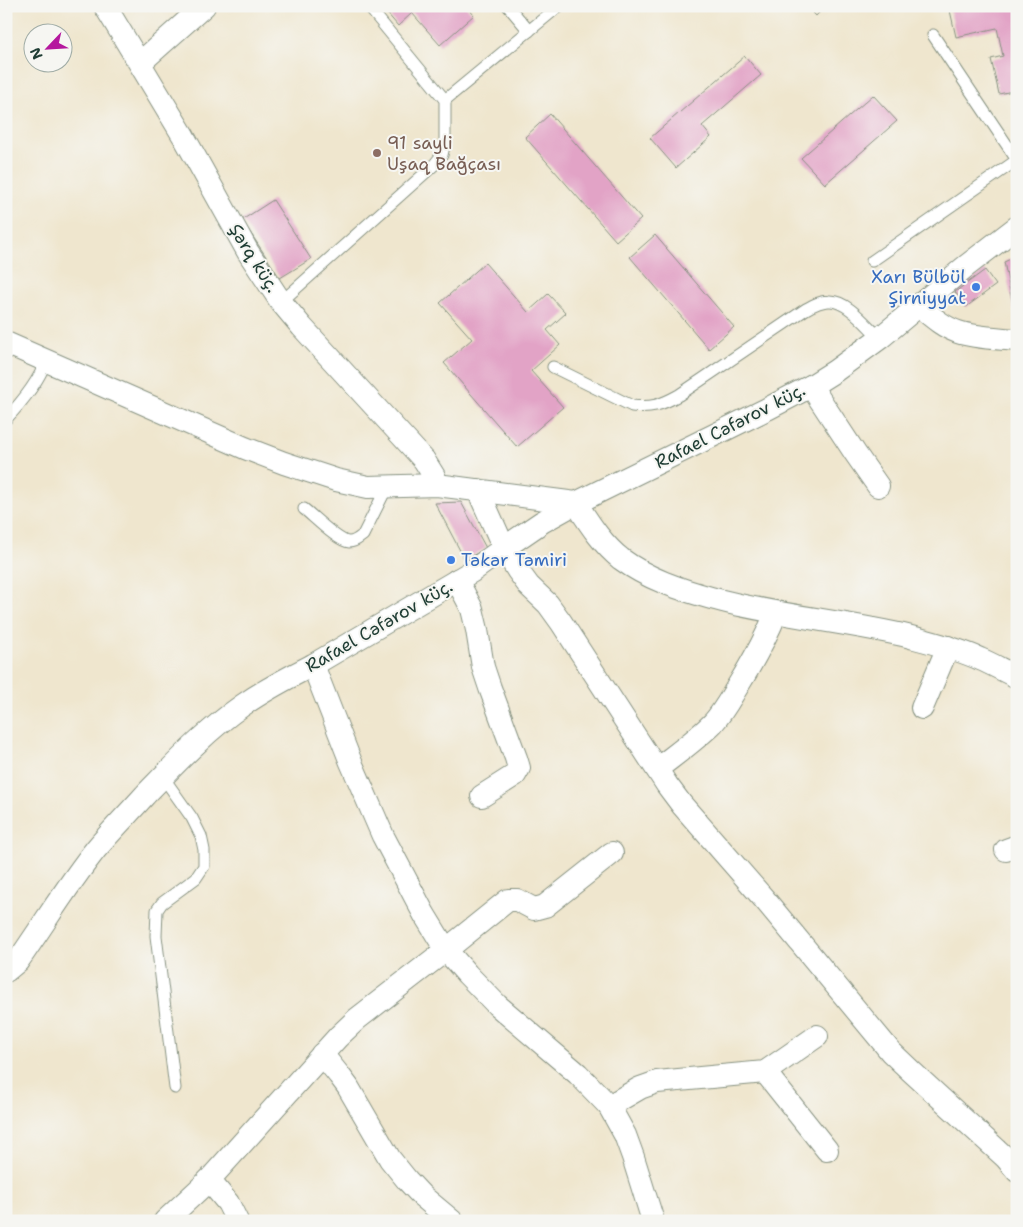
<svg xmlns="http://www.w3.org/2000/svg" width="1023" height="1227" viewBox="0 0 1023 1227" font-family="'Shantell Sans',sans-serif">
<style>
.building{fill:#e2a3c6}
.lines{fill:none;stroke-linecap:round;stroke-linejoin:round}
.service-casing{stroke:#879281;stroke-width:13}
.minor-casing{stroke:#879281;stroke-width:24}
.service{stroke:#fff;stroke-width:11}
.minor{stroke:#fff;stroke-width:22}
.education-dot{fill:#8d6e63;stroke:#f6f6f2;stroke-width:2}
.shop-dot{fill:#3f7fe0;stroke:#f6f6f2;stroke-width:2}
.labels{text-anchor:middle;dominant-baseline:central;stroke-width:4;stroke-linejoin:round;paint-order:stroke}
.education-label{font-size:18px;fill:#785e54;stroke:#f6f6f2;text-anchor:start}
.street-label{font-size:18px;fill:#1f3d34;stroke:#f6f6f2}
.shop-label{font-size:18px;fill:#366cbe;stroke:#f6f6f2;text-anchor:end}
</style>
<rect width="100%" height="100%" fill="#f6f6f2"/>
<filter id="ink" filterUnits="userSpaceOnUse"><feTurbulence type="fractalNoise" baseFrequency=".02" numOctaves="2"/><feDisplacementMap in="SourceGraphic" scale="10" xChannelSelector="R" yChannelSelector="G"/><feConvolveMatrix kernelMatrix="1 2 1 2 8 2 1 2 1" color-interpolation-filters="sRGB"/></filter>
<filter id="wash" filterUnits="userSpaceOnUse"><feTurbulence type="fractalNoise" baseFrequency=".0096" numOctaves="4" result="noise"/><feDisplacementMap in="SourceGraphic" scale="20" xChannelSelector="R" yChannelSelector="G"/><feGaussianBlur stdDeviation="1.12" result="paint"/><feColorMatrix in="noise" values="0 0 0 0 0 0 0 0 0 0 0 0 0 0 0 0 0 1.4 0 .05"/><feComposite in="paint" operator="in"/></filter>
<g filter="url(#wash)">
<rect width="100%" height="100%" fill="#efe6ce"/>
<g id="blocks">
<g class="building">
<path d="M381,6H466L474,15L440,45L412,13L398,26Z"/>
<path d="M807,6H825L816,16Z"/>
<path d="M949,6H1017V90L999,94L991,59L1003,56L997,28L956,37Z"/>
<path d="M745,56L761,75L702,126L711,137L676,168L650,138Z"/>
<path d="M873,95L897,121L825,184L801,158Z"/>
<path d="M550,114L641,219L616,241L525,137Z"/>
<path d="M273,200L311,259L280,278L242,220Z"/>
<path d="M655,235L734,327L709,349L630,257Z"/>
<path d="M1017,256V310H1014L1004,262Z"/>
<path d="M485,263L528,312L548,294L566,313L547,330L560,345L531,371L563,407L517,447L444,363L472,339L440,303Z"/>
<path d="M985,270L996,285L966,307L955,292Z"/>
<path d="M461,502L486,548L465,560L435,503Z"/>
</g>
</g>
</g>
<g filter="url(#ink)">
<use href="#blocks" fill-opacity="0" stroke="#879281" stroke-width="1"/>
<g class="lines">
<defs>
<g id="service">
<path d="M508,6L529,31"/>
<path d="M933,35L1017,160"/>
<path d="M445,100L559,6"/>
<path d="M872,261L1017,160"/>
<path d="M281,302L433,166L442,155L445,142V100L368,6"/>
<path d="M553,367L632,406C652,408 661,405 679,395L806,309C813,305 820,301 829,301C847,300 867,326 880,338"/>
<path d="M6,419C22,402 38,383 46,361"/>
<path d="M304,509C313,516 339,542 349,542C355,542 359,538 363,535L387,487"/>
<path d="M163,777L192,818L201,836L204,850V866L196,878L162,903L157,910L156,936L175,1088"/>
</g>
<g id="minor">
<path d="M105,6L184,137L248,252L281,302L302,327L424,460L434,476L437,485"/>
<path d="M140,63L204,6"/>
<path d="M919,306C931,316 943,327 958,332C976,338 998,338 1017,340"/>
<path d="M6,343L245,448L284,463L336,480L368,487L437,485L576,503C589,523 602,544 621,559C648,579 679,589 711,598C776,616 845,621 911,637C934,643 958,649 980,659C992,664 1004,671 1017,677"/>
<path d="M811,386L855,453L878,486"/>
<path d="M478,490L504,548L518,571L529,586L548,604L561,622L667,785L682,805L765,900L891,1052L912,1072L1006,1158L1017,1171"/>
<path d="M457,580L472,609L477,630L483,667L490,688L516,758L519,768L515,775L482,796"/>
<path d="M313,665L350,760L383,836L424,914L446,950L467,974L497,1005L578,1074L609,1106L625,1135L633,1157L653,1221"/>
<path d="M922,708L948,647"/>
<path d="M657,769C676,754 696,740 713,723C724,711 731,697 739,684C753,661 766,638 776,613"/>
<path d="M1006,850L1017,846"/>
<path d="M6,971L18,961C44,924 68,884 96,849C112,830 129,813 145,795C176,763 207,730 243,705C265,690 289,677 313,665L471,572L504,548L542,522L576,503L767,409L811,386L835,371L880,338L965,267L1017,227"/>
<path d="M322,1054L339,1075L348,1087L390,1159L407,1180L422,1196L452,1221"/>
<path d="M765,1072L827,1150"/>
<path d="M609,1106L640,1088L657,1082L765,1072L817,1036"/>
<path d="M209,1180L228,1203L237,1221"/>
<path d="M165,1221L209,1180L338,1037L357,1019L446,950L508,900H517L534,909L545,906L612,853"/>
</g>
</defs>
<use href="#service" class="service-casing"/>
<use href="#minor" class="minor-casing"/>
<use href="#service" class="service"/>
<use href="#minor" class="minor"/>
</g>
</g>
<circle class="education-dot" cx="377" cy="153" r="5"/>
<g class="shop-dot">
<circle cx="976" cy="287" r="5"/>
<circle cx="451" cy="560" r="5"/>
</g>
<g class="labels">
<g class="education-label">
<text x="387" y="143">91 sayli<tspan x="387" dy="21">Uşaq Bağçası</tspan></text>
</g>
<g class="street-label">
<text transform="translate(254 258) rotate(58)">Şərq küç.</text>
<text transform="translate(730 426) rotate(-27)">Rafael Cəfərov küç.</text>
<text transform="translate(379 626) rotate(-30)">Rafael Cəfərov küç.</text>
</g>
<g class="shop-label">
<text x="966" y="277">Xarı Bülbül<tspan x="966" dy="21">Şirniyyat</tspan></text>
<text x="461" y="560" text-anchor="start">Təkər Təmiri</text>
</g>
</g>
<rect width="1023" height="1227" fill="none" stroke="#f6f6f2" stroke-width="25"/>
<g transform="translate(48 48) rotate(245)"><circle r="24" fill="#f6f6f2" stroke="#a0aca6"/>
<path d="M0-4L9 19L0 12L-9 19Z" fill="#b5179e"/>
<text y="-8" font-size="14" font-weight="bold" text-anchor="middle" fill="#1f3d34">N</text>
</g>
</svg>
